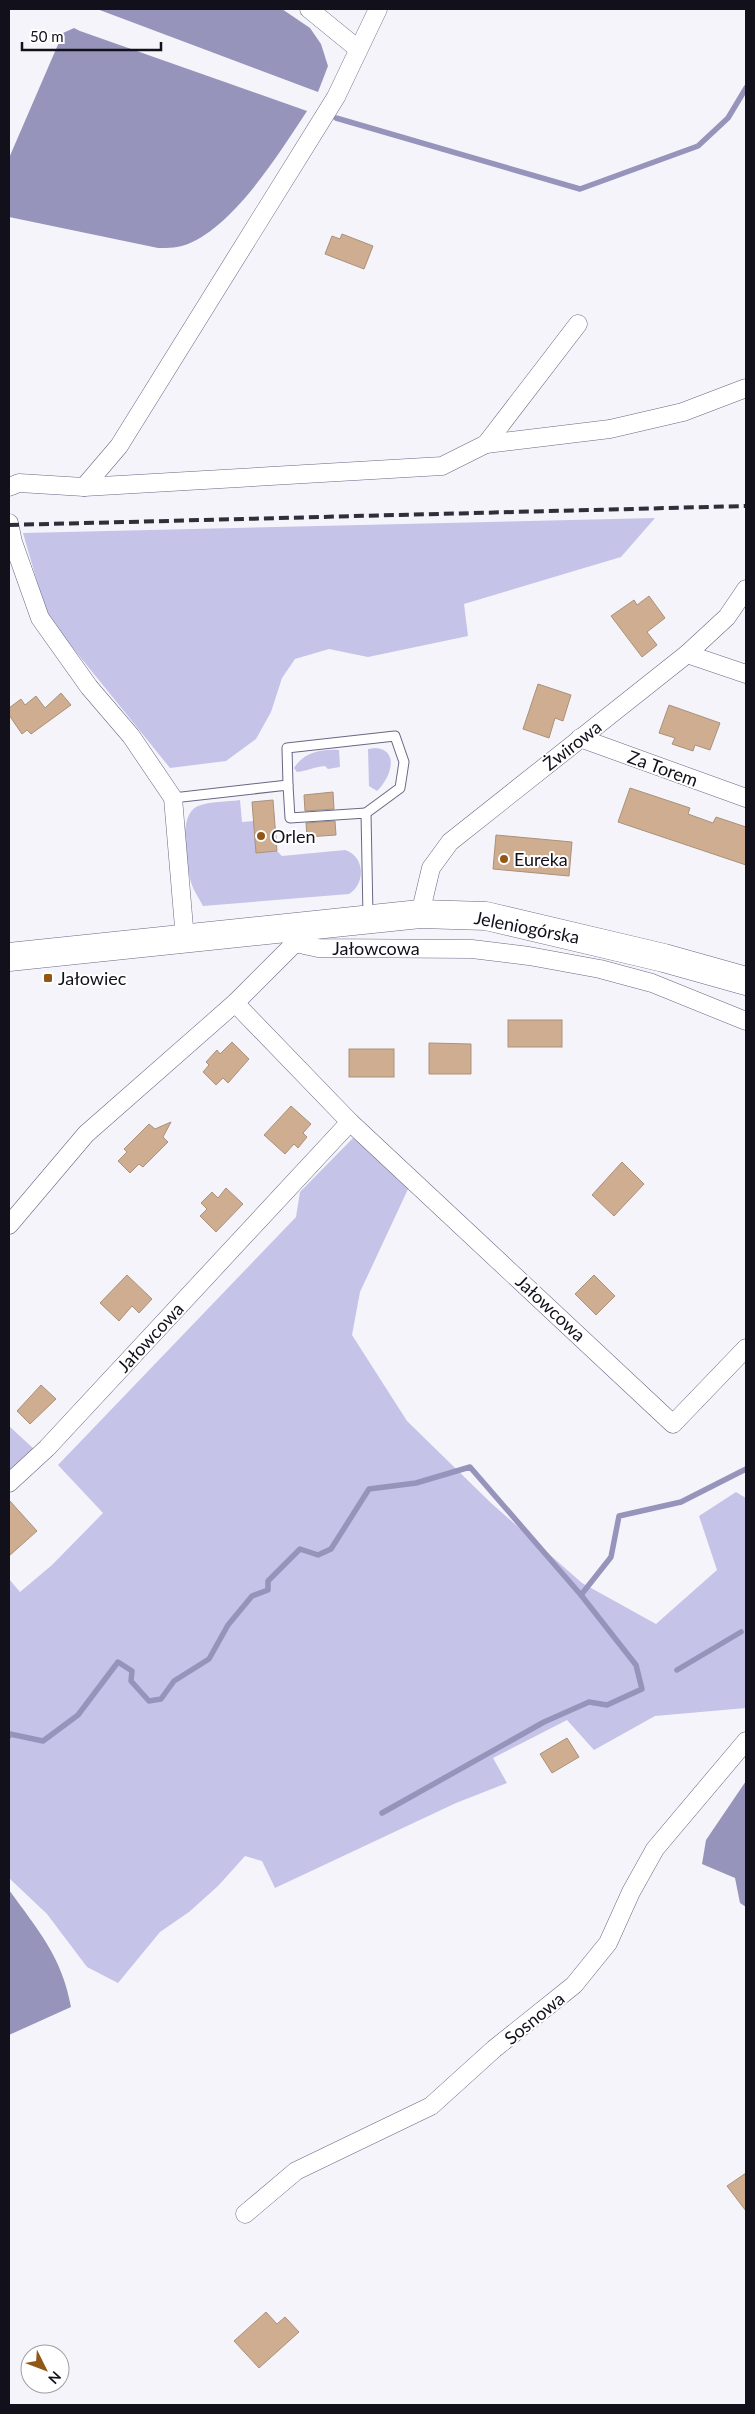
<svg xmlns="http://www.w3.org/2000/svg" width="755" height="2414" viewBox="0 0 755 2414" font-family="Lato,sans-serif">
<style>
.green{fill:#c6c3e9}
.water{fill:#9794bb}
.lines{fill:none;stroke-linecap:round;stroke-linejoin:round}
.stream{stroke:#9794bb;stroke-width:5.5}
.building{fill:#cfad90;stroke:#ab917a}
.lane-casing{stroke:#6a6784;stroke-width:11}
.street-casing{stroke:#6a6784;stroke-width:19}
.primary-casing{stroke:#6a6784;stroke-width:29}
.lane{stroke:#fff;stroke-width:9}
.street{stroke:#fff;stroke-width:18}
.primary{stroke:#fff;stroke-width:28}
.rail{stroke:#2f2e39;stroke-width:4;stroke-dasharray:10 5;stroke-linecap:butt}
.poi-dot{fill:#915715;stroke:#fff;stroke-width:2}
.labels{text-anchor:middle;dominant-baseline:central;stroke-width:4;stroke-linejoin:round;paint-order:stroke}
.street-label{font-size:18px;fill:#11101b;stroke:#fff}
.poi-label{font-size:18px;fill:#11101b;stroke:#fff;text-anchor:start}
</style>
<rect width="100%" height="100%" fill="#f4f4fa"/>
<g class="green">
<path d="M655,518L621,557L464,604L468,636L368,657L329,649L295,659L282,678L271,712L256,739L226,761L170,768L47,616L23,533Z"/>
<path d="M375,748C401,750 390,779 377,791L369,786L368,749Z"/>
<path d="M339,750L340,767L328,769L325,766C314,767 307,771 297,772L294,768C304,752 322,749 339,750Z"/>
<path d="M240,800L242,822L254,821L256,853L277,851L282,856L345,850C365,856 366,884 349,894L203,906C199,898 193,890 191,882C186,864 177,815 198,806C210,801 227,802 240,800Z"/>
<path d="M353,1138L409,1187L360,1292L352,1335L407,1421L491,1503L582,1583L656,1624L717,1570L699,1516L736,1492L746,1498V1708L655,1716L594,1750L567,1720L493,1758L507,1783L456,1803L275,1888L262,1861L245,1856L218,1886L189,1912L160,1932L118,1983L87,1967L47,1914L9,1878V1579L20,1592L52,1565L103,1513L58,1465L296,1217L300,1192Z"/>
<path d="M9,1426L35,1450L9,1472Z"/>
</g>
<g class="water">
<path d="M97,9H282L310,28L321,44L328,66L318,92Z"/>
<path d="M74,28L80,31L307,111C280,152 235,225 188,244C178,248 169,248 158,248L9,217V158L63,33Z"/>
<path d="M746,1781V1907L740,1903L735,1878L702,1864L706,1840Z"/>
<path d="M9,1890C38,1930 62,1957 71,2007L9,2035Z"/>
</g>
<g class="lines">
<g class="stream">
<path d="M336,118L580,189L698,146L728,118L746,88"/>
<path d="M677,1670L741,1632"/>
<path d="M9,1736L10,1734L43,1741L78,1715L118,1662L132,1671L131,1681L149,1701L161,1699L174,1681L209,1659L228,1625L252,1596L268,1590V1581L300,1549L318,1555L331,1549L369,1489L416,1483L470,1467L581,1595L611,1557L619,1516L681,1502L746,1469"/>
<path d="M382,1813L544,1722L589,1702L607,1705L642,1689L636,1665L581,1595"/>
</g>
</g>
<g class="building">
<path d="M342,234L373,246L364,269L325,254L332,236L340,239Z"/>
<path d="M649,596L665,618L647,632L657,645L642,657L611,616L634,600L637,605Z"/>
<path d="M538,684L571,695L563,721L555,718L549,738L523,729Z"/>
<path d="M61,693L71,705L31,734L27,730L22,734L9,715V708L21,699L25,705L36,696L45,708Z"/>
<path d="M669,705L720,723L710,750L695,745L693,751L672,744L675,738L659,733Z"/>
<path d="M630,788L690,808L688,814L713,823L716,817L746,827V865L618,822Z"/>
<path d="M333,792L334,809L305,811L304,795Z"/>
<path d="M273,800L277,851L256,853L252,802Z"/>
<path d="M335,821L336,835L307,837L306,823Z"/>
<path d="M496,835L572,842L569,876L493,869Z"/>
<rect x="508" y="1020" width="54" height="27"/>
<path d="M232,1042L249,1059L228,1083L223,1078L216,1085L203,1072L209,1065L206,1062L217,1050L220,1054Z"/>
<path d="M429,1043L471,1044V1074H429Z"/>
<rect x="349" y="1049" width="45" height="28"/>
<path d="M291,1106L311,1124L303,1133L307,1137L298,1148L294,1144L285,1154L264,1135Z"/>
<path d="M171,1122L163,1137L168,1142L143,1167L139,1164L130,1173L118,1161L127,1152L124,1149L149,1124L155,1129Z"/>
<path d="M622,1162L644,1184L614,1216L592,1195Z"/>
<path d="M226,1188L243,1204L216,1232L200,1216L207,1209L201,1203L212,1192L218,1198Z"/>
<path d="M127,1275L152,1299L139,1313L132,1306L119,1321L100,1303Z"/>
<path d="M594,1275L615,1296L596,1315L575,1294Z"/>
<path d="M41,1385L56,1399L30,1424L17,1411Z"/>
<path d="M9,1500L37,1531L9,1556Z"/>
<path d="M567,1738L579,1757L552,1773L540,1754Z"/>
<path d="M746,2173V2211L727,2186Z"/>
<path d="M266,2312L277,2324L285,2317L299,2332L259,2368L234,2341Z"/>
</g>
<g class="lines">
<defs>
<g id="lane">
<path d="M288,785L287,748L395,736L404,762L400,788L366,813"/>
<path d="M173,798L288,785L290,818L366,813L368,916"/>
</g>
<g id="street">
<path d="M309,9L358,49"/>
<path d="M486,444L610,429L683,412L746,388"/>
<path d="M9,487L19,483L84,487L119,446L336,97L378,9"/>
<path d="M84,487L442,466L486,444L578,324"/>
<path d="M9,523L13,542L40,618L89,687L131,736L173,798L185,939"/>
<path d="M687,654L746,674"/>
<path d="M580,738L746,798"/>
<path d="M420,914L431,868L450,842L687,654L727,617L746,589"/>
<path d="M295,943L318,948L472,949L529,956L600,969L652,983L746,1021"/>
<path d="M350,1122L673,1424L746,1348"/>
<path d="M9,1225L86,1134L235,1003L295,943L300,933"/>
<path d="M9,1483L47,1448L350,1122L235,1003"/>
<path d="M245,2214L296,2171L431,2106L494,2049L574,1985L608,1943L631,1892L655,1849L746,1741"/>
</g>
<path id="primary" d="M9,957L420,914L486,916L664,958L746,981"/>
</defs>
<use href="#lane" class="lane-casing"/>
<use href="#street" class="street-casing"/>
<use href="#primary" class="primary-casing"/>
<use href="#lane" class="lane"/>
<use href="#street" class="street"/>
<use href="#primary" class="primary"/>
<path class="rail" d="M9,525L746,506"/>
</g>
<g class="poi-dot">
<circle cx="261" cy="836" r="5"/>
<circle cx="504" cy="859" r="5"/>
<rect x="43" y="973" width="10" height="10" rx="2.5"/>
</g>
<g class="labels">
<g class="street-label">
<text transform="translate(572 745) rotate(-38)">Żwirowa</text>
<text transform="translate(663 768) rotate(20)">Za Torem</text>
<text transform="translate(527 927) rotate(11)">Jeleniogórska</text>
<text x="376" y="948">Jałowcowa</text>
<text transform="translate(551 1308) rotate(43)">Jałowcowa</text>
<text transform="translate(150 1337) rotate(-47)">Jałowcowa</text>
<text transform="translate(534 2018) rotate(-39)">Sosnowa</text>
</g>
<g class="poi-label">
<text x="271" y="836">Orlen</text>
<text x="514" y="859">Eureka</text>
<text x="58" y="978">Jałowiec</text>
</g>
</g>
<rect width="755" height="2414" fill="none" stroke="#11101b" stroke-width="20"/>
<g transform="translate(45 2369) rotate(132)"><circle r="24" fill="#ffffff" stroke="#a09fa4"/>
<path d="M0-4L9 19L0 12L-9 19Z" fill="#915715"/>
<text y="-8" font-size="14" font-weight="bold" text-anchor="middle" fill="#11101b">N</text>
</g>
<path d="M22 42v8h139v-8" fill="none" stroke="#11101b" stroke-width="2.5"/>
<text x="30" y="42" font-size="15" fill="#11101b" stroke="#ffffff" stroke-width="4" paint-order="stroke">50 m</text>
</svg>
